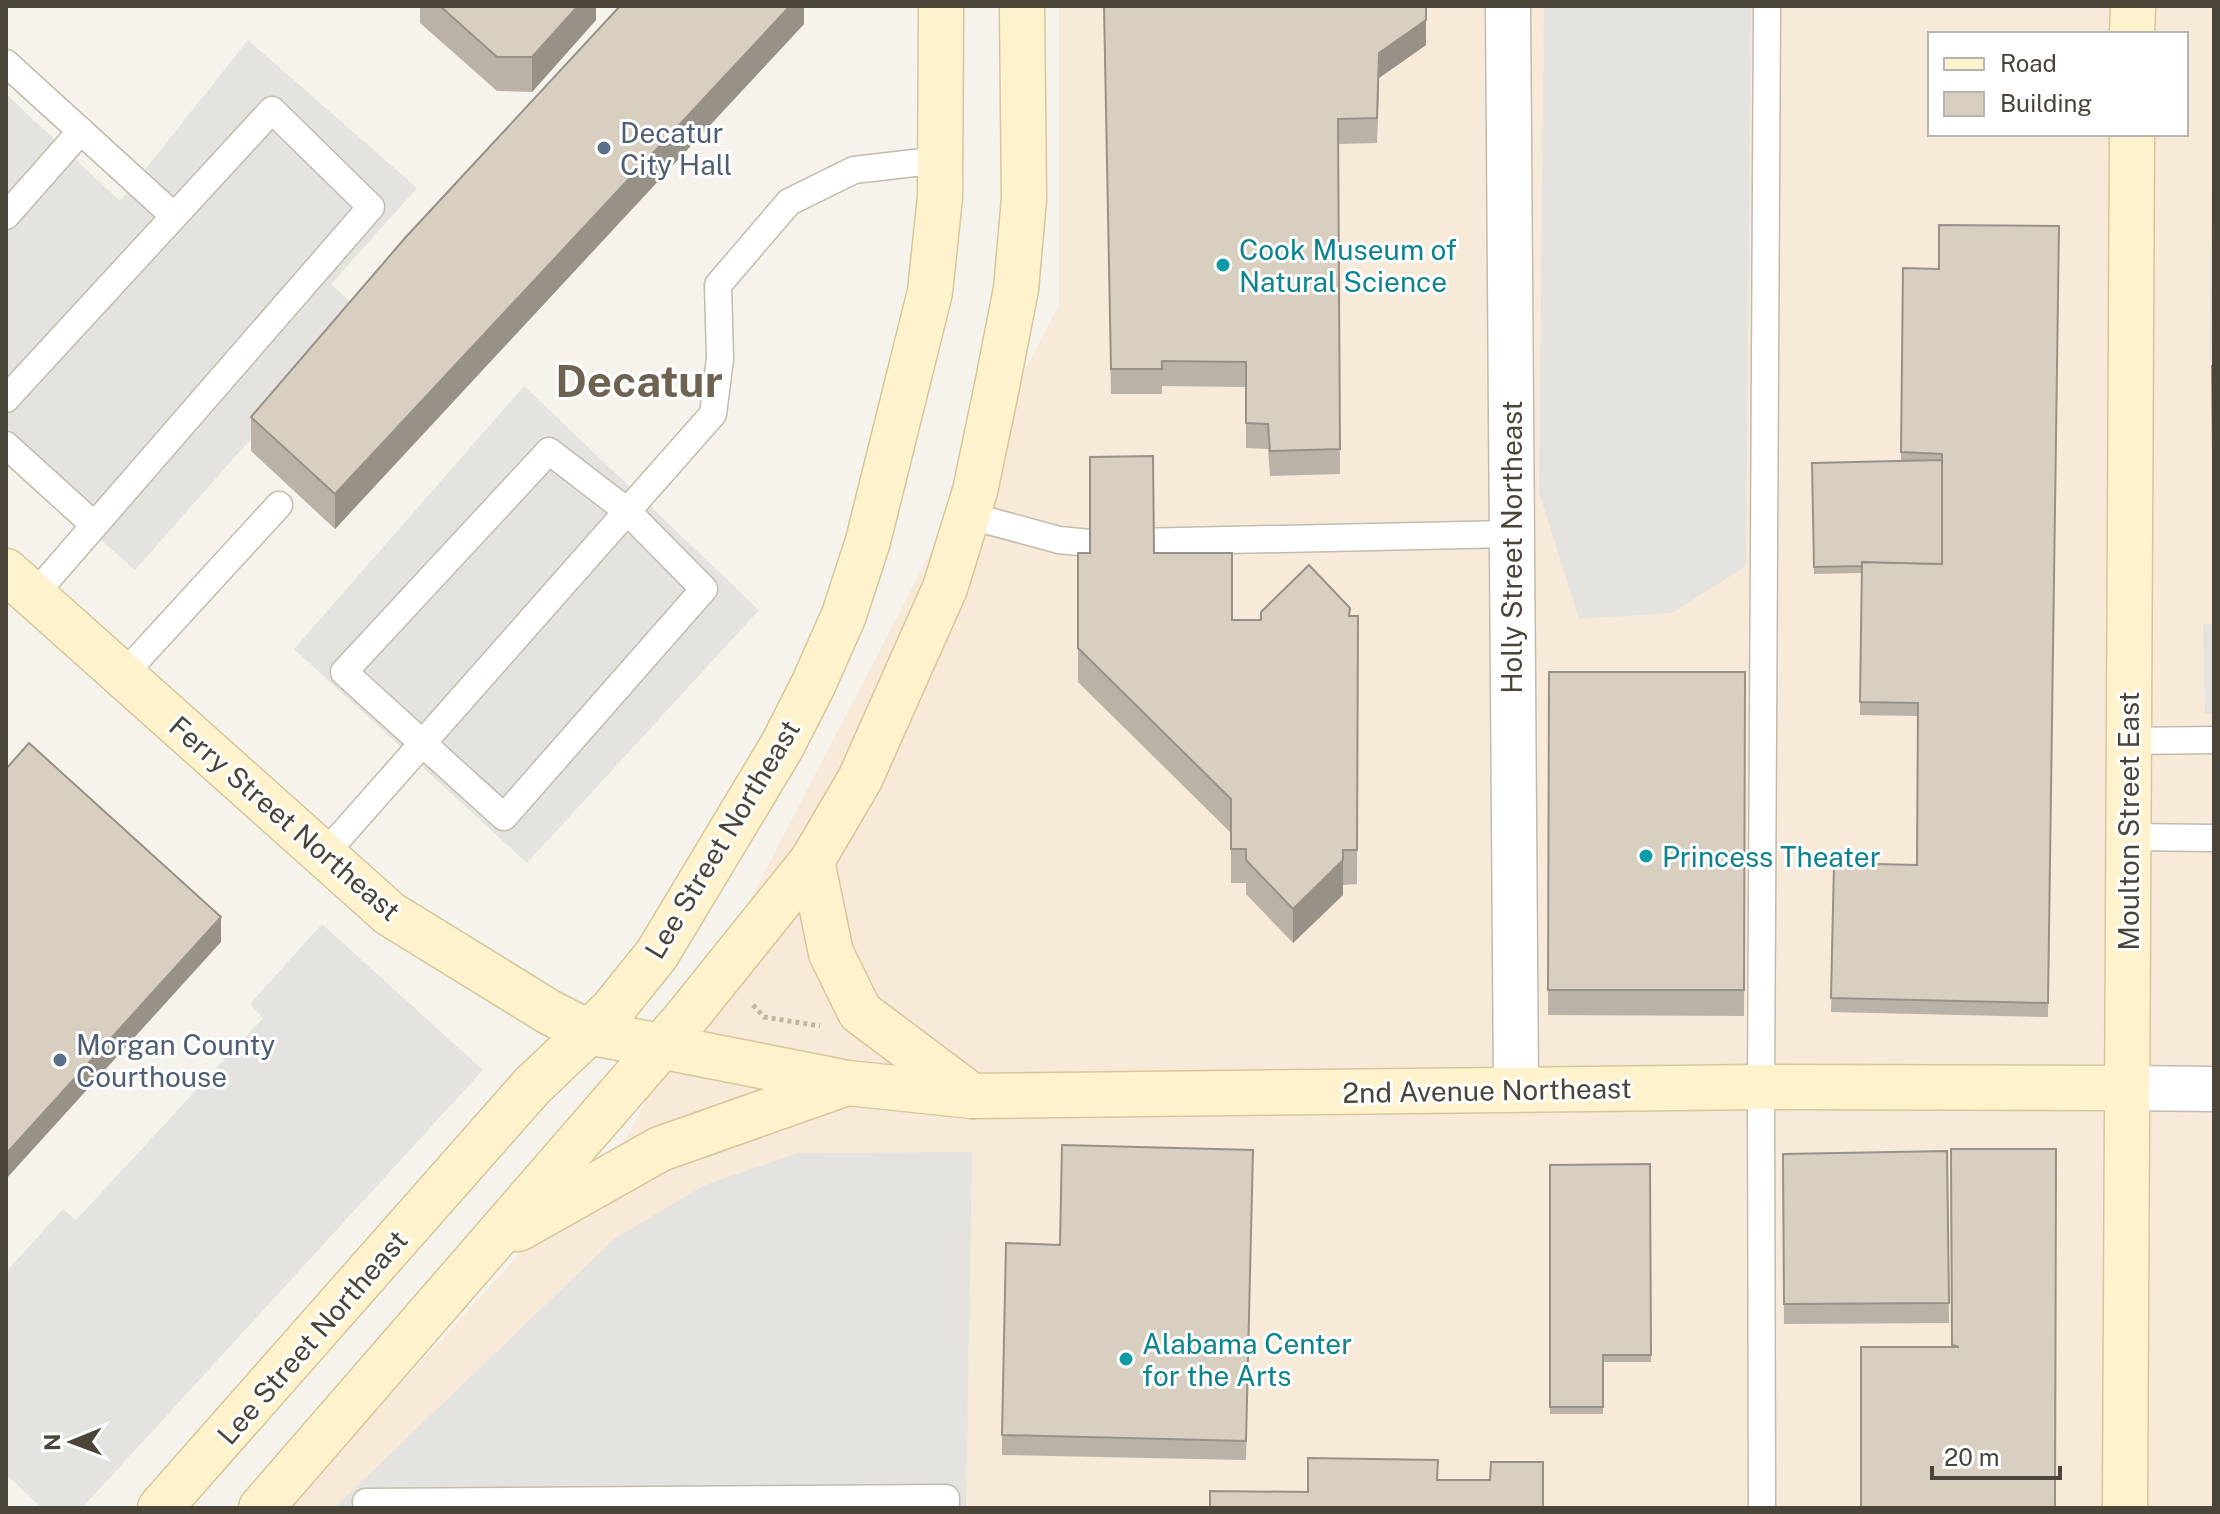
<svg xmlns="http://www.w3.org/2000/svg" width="2220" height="1514" viewBox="0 0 2220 1514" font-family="'Public Sans',sans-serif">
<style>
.commercial{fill:#f7ead8;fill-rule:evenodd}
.parking{fill:#e5e3e0}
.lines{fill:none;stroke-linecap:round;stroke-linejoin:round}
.lane-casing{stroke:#c2bbae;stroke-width:29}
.street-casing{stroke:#c2bbae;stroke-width:47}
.secondary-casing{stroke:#d6c79b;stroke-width:47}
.path{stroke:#c4b79f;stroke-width:5;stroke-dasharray:4 4;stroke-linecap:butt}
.lane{stroke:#fff;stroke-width:26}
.street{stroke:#fff;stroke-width:44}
.secondary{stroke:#fff3cd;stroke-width:44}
.wall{fill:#bab2a6}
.shaded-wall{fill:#979187}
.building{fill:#d8cfc1;stroke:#979187;stroke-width:2}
.service-dot{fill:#5c6f8a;stroke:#fff;stroke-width:3}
.culture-dot{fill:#0f9aa8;stroke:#fff;stroke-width:3}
.labels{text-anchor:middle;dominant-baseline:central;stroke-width:6;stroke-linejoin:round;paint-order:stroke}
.service-label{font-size:28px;fill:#4e5e75;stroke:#fff;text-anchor:start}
.culture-label{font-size:28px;fill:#0d838f;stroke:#fff;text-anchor:start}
.street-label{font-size:28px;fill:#4b4439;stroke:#fff}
.town-label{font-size:44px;font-weight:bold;fill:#6e6250;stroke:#fff}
</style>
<rect width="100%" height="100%" fill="#f6f3ec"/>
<path class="commercial" d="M1059,6H2214V1508H287L627,1137L1059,305ZM1930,34H2186V134H1930Z"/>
<g class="parking">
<path d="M1544,6H1751L1746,566L1672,613L1579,619L1539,492Z"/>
<path d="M248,40L417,188L331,284L362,313L135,570L6,455V94L120,201Z"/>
<path d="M2214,55V361H2209Z"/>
<path d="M524,386L759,610L527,863L294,649Z"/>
<path d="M2203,624H2214V713H2205Z"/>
<path d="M322,924L483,1070L82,1508H42L6,1474V1272L63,1209L76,1220L263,1018L250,1004Z"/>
<path d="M972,1152L966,1508H334L614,1239L705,1185L798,1153Z"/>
</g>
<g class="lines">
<defs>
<g id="lane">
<path d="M6,63L174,216"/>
<path d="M6,216L81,131"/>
<path d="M6,399L272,110L371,207L34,595"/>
<path d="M6,445L94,525"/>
<path d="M549,451L627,511L704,589L504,817L344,672Z"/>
<path d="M967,515L1059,540L1090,543L1510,534"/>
<path d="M124,674L279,505"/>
<path d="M2128,741L2214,740"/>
<path d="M2128,837L2214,838"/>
<path d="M323,856L713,414L720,359L718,285L789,202L854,170L940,160"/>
<path d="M366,1502L946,1498V1508"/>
<path d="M1762,1508L1761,1087L1767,6"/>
</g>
<g id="street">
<path d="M1508,6L1516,1089"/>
<path d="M2127,1088L2214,1089"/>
</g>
<g id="secondary">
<path d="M2132,34L2133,6"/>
<path d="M6,571L390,914L549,1012L588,1032L848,1083L972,1096L1761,1087L2127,1088"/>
<path d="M812,861L831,953L860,1012L972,1096"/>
<path d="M518,1229L660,1149L841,1085"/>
<path d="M160,1508L532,1086L612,1010L657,954L782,746L813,685L844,615L868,541L930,292L940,197L941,6"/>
<path d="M261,1508L685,1019L812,861L860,779L945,588L975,491L996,391L1016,289L1024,199L1022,6"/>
<path d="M2125,1508L2132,134"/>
</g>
</defs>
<use href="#lane" class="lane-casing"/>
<use href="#street" class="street-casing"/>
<use href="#secondary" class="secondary-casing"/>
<path class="path" d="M753,1005L764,1017L820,1026"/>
<use href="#lane" class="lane"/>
<use href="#street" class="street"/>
<use href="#secondary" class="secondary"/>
</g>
<g class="wall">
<path d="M420,6H596V20L532,92L497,91L420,23Z"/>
<path d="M804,6V24L335,529L251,451V417Z"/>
<path d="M1104,6L1426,45L1379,78L1377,143L1338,144L1340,474L1270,476L1268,449L1246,448V387L1162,386V394H1111Z"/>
<path d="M2059,226L2048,1017L1831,1012L1834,863L1917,865L1918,716L1860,715L1862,573L1814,574L1812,463L1901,461L1903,268L1939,269Z"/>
<path d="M1078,553H1154L1232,620L1358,616L1357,884L1343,885V895L1293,943L1246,894V883H1231V833L1078,682Z"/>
<path d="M1549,672H1745L1744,1016L1548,1015Z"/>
<path d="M1253,1150L1246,1460L1002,1455V1435L1060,1245Z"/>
<path d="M1947,1151L1949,1323L1784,1324L1783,1154Z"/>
<path d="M1650,1164L1651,1362H1603V1414H1550V1165Z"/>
</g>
<g class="shaded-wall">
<path d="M578,6H596V20L532,92V57Z"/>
<path d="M790,6H804V24L335,529V494Z"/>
<path d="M1426,6V45L1379,78L1377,143L1379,53Z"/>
<path d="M1343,860V895L1293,943V909Z"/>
<path d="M221,917V942L6,1179V1154Z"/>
</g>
<g class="building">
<path d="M440,6H578L532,57H497Z"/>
<path d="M620,6H790L335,494L251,417L405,238Z"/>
<path d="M1104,6H1426V20L1379,53L1377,118L1338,119L1340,449L1270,451L1268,424L1246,423V362L1162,361V369H1111Z"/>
<path d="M1939,225L2059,226L2048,1003L1831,998L1834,863L1917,865L1918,703L1860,702L1862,562L1942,564V454L1901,452L1903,268L1939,269Z"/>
<path d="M2212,366H2214V536Z"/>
<path d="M1153,456L1154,553H1232V620H1261V612L1309,565L1350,608L1349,616H1358L1357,850H1343V860L1293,909L1246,860V849H1231V799L1078,648V553H1090V457Z"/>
<path d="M1942,460V564L1862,562V566L1814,567L1812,463Z"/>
<path d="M1549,672H1745L1744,990H1548Z"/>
<path d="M29,743L221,917L6,1154V769Z"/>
<path d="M1062,1145L1253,1150L1246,1441L1002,1435L1006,1243L1060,1245Z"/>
<path d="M1951,1149H2056L2055,1508H1861V1347H1959L1952,1345Z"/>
<path d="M1947,1151L1949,1303L1784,1304L1783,1154Z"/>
<path d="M1650,1164L1651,1355H1603V1407H1550V1165Z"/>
<path d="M1308,1458L1438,1460L1437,1480H1490L1491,1462H1543V1508H1210V1491L1308,1492Z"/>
</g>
<g class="service-dot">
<circle cx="604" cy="148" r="8"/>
<circle cx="60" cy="1060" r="8"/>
</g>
<g class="culture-dot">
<circle cx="1223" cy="265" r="8"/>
<circle cx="1646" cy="856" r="8"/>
<circle cx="1126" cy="1359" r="8"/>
</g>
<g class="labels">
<g class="service-label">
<text x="620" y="132">Decatur<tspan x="620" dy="32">City Hall</tspan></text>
<text x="76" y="1044">Morgan County<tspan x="76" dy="32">Courthouse</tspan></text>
</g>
<g class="culture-label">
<text x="1239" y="249">Cook Museum of<tspan x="1239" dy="32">Natural Science</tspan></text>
<text x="1662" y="856">Princess Theater</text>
<text x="1142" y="1343">Alabama Center<tspan x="1142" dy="32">for the Arts</tspan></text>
</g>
<g class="street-label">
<text transform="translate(1511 547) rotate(-90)">Holly Street Northeast</text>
<text transform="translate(285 818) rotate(41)">Ferry Street Northeast</text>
<text transform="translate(2128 821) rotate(-90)">Moulton Street East</text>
<text transform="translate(722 839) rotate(-59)">Lee Street Northeast</text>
<text transform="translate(1487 1090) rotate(-1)">2nd Avenue Northeast</text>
<text transform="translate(312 1337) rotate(-49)">Lee Street Northeast</text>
</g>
<g class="town-label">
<text x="639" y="381">Decatur</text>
</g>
</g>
<rect width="2220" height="1514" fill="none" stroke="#4b4439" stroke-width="16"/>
<rect x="1928" y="32" width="260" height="104" fill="#ffffff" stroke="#b7b4b0" stroke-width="2"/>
<rect x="1944" y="58" width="40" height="12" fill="#fff3cd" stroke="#b7b4b0" stroke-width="2"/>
<text x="2000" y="72" font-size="24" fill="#4b4439">Road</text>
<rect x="1944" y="92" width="40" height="24" fill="#d8cfc1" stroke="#b7b4b0" stroke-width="2"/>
<text x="2000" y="112" font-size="24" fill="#4b4439">Building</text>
<g transform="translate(72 1442) rotate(269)" stroke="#ffffff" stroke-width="6" paint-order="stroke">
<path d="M0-6L14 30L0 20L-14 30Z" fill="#4b4439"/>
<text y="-12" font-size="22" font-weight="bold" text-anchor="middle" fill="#4b4439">N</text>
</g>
<path d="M1932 1466v12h128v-12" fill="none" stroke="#4b4439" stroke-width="4"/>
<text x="1944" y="1466" font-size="24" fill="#4b4439" stroke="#ffffff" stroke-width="6" paint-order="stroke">20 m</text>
</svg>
